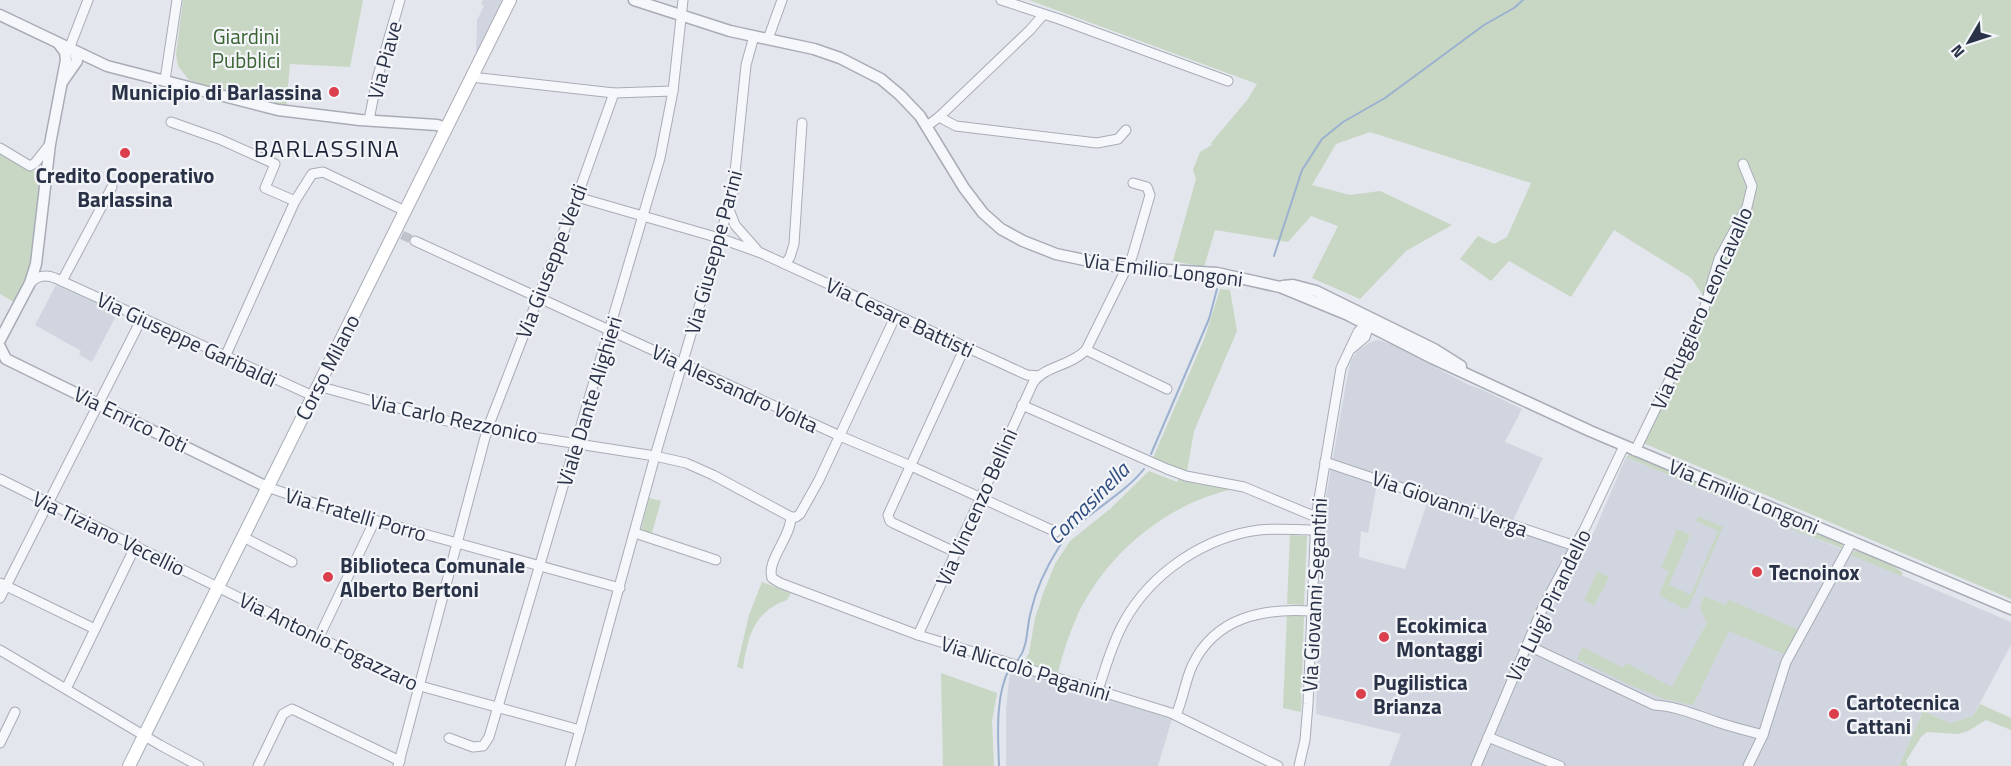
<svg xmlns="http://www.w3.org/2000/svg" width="2011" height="766" viewBox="0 0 2011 766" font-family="'Titillium Web',sans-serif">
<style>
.built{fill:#d1d5df;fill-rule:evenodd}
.green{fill:#c7d7c3}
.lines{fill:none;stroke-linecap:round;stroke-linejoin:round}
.stream{stroke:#9bb1cf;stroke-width:2}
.minor-tunnel{stroke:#bec2cb;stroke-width:9;stroke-dasharray:9 4.5;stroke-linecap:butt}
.minor-casing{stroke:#a7acb7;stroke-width:11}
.tertiary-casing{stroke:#a7acb7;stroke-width:13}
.secondary-casing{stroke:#a7acb7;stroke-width:14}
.minor{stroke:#f6f7fa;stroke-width:9}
.tertiary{stroke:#f6f7fa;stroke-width:10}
.secondary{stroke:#fff;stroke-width:12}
.poi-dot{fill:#db3f4c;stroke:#f3f5f9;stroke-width:2}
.labels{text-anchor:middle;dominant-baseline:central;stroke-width:4.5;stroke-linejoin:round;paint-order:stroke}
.park-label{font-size:21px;fill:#3b6435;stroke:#f3f5f9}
.street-label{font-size:21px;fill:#293247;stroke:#f3f5f9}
.poi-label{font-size:21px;font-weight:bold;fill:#293247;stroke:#f3f5f9;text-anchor:start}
.water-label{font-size:22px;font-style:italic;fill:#2f4d7f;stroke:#f3f5f9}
.quarter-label{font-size:24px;letter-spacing:1.5px;fill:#1b2337;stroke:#f3f5f9}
</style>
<rect width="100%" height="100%" fill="#e3e6ec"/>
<g class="built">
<path d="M483,0H503L476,53L477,20L484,6L481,4Z"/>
<path d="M56,285L118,312L92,362L79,355L81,351L35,325Z"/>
<path d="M1378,340L1391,344L1469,385L1483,390L1522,409L1505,442L1543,458L1513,520L1567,538L1574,536L1577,531L1587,536L1593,534L1626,457L2011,622V645L1973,716L1950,723L1923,711L1899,766H1389L1401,734L1316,714L1320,530L1350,362L1358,350L1371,342ZM1377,483L1428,500L1405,569L1359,557L1361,531L1368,533Z"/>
<path d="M1010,671L1024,674L1026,673L1172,719L1158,766H1006V709Z"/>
</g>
<g class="green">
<path d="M183,0H363L350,67L290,64L286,109L189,80L178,66L176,54Z"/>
<path d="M1029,0H2011V599L1643,443L1711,307L1691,278L1614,230L1571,297L1509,261L1491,281L1460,259L1478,236L1494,244L1507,237L1531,183L1370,132L1336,144L1312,185L1350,195L1380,191L1452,225L1406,251L1360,299L1312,278L1338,226L1311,216L1288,242L1215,230L1204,267L1173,261L1196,179L1193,170L1200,152L1212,145L1211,143L1248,99L1257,84Z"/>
<path d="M0,151L41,176L35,249L27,275L14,302L0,294Z"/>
<path d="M1220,289L1230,290L1237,331L1194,431L1187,471L1153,458L1205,337Z"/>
<path d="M1630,454L1734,497L1732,502L1626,457Z"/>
<path d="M1149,471L1177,482L1179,479L1197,484L1233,489C1166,504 1106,554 1077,616C1069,634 1063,653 1058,672L1024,662L1029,653L1035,618L1044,591L1055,564L1070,541L1110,509Z"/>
<path d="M649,498L661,501L651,536L641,530Z"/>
<path d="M1698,516L1723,527L1688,608L1684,609L1659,595L1669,571L1661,568L1677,529L1690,535L1669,585L1691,595L1718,531L1696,521Z"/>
<path d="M1785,519L1837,541L1842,545L1843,549L1782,525Z"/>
<path d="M1290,535L1307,536L1304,605L1287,604Z"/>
<path d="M1858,550L1891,564L1903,573L1901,576L1851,555L1853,551Z"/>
<path d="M1598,571L1609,577L1594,606L1584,600Z"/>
<path d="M762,582L791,593L787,600C754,611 747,638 743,669L737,667L749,615Z"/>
<path d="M1704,596L1726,605L1729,600L1799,630L1784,654L1729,631L1693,705L1664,699L1630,685L1577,659L1583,647L1623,668L1626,663L1672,687L1707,623L1700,607Z"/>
<path d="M1287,615H1304L1301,712L1283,708Z"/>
<path d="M941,673L997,693L992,721L994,766H943Z"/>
<path d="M1980,704L2011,718V730L1986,720L1968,731L1958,734L1927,732L1921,737L1906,761L1908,766H1899L1923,711L1950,723L1973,716Z"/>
</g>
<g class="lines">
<g class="stream">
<path d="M1274,256L1302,170L1322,139L1343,122L1385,98L1484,25L1514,8L1523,0"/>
<path d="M1151,454L1209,319L1217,289"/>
<path d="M1018,660C1029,645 1026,628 1031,611C1036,589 1047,566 1059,547C1077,517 1120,499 1144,469"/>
<path d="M999,766C998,736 995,697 1009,669"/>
</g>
<path class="minor-tunnel" d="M402,235L415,241"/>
<defs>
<g id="minor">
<path d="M1001,0L1059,19L1228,81"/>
<path d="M768,39L782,0"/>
<path d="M69,49L88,0"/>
<path d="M471,77L614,93L673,91"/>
<path d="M165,80L177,0"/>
<path d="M939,117L956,126L1097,143L1118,139L1126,130"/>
<path d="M369,120L377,79L400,0"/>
<path d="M171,122L219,139L275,164L265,188L295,201"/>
<path d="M927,126L939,117L1030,30L1043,15"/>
<path d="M0,148L30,166L35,163L50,144"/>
<path d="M577,197L719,238L761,253L1027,375L1039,376"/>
<path d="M728,207L735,225L757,250"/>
<path d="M415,241L840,436L911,466L1056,532"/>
<path d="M785,264L790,257L794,244L802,123"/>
<path d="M62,281L112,187"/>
<path d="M30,283C37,276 45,274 55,278L313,396"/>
<path d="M896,315L819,480L800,514L796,517H791C791,537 766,561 772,578L780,583L918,635L1171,713L1278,766"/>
<path d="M1352,348L1365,337L1369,326"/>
<path d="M1086,350L1167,389"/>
<path d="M225,357L295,201L312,174L323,172L405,211"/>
<path d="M318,386L434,418L482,429L655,456L686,463L713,475L791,517"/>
<path d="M1022,405L1167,469L1186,476L1244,487L1316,517"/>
<path d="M1635,451L1704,309L1719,259L1747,207L1752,186L1743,164"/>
<path d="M1325,462L1575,546"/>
<path d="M0,479L413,684L580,730"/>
<path d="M267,487L323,506L620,588"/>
<path d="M635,533L716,560"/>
<path d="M243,537L292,562"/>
<path d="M955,552L893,523L890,521L888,515L965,347"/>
<path d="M0,583L95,629"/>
<path d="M0,598L142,318"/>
<path d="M918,635L1033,383C1044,366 1071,366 1086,350L1132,257L1150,195L1147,187L1133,183"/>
<path d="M319,637L375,520"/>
<path d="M1527,645L1654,705C1676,706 1696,715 1717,722C1732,727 1748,731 1763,735"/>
<path d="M0,650L160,745L199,766"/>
<path d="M66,689L136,545"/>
<path d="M1098,690C1106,667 1112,643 1124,622C1151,573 1204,537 1259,530C1278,528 1296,530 1314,530"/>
<path d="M1176,715C1183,699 1185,682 1192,666C1215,617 1263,608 1311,611"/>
<path d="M1488,737L1560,766"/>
<path d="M449,738L473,747L483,746L489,737L660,158L673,91L683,0"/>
<path d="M0,743L15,712"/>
<path d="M258,766L283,714L292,709L400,761"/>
<path d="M398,766L487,430L577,197L614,93"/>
<path d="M570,766L655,456L733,192L746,65L754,36"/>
<path d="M1299,766L1305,740L1308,704L1316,517L1341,368L1358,332L1366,324"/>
<path d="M1476,766L1543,607L1585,528L1624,446"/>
<path d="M1748,766L1763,735L1786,662L1852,541"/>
</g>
<g id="tertiary">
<path d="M634,0L730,31L814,49L840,58L881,79L900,95L920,116L964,188L983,213L1001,229L1023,241L1056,254L1118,267L1217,273L1280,287L1348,315L1432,358L1590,431L2011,609"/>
<path d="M0,15L107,66L278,110L360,120L437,125L446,128"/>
<path d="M63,81L77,61L75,52"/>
<path d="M1283,286L1293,285L1316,291L1434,349L1461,366"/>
<path d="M0,340L30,283L36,264L50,144L66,60L65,52L59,44"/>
<path d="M0,347L6,359L267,487"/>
</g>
<path id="secondary" d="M129,766L510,0"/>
</defs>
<use href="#minor" class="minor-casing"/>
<use href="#tertiary" class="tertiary-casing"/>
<use href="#secondary" class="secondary-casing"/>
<use href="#minor" class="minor"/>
<use href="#tertiary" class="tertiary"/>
<use href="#secondary" class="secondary"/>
</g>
<g class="poi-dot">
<circle cx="334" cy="92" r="6"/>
<circle cx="125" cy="153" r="6"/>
<circle cx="1757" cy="572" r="6"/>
<circle cx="328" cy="577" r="6"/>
<circle cx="1384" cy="637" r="6"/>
<circle cx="1361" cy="694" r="6"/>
<circle cx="1834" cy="714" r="6"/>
</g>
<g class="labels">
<g class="park-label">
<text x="246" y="36">Giardini<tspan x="246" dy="24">Pubblici</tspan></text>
</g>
<g class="street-label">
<text transform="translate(384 60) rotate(-75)">Via Piave</text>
<text transform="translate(713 252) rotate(-75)">Via Giuseppe Parini</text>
<text transform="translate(551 261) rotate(-69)">Via Giuseppe Verdi</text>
<text transform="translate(1163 269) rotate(7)">Via Emilio Longoni</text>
<text transform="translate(1701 308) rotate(-66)">Via Ruggiero Leoncavallo</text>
<text transform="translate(900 317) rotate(25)">Via Cesare Battisti</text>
<text transform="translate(187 339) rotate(25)">Via Giuseppe Garibaldi</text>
<text transform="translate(327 367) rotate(-63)">Corso Milano</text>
<text transform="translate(735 388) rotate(25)">Via Alessandro Volta</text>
<text transform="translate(589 401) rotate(-73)">Viale Dante Alighieri</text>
<text transform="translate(454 418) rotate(12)">Via Carlo Rezzonico</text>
<text transform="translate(131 419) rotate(26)">Via Enrico Toti</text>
<text transform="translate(1744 496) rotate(23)">Via Emilio Longoni</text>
<text transform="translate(1450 503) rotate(19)">Via Giovanni Verga</text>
<text transform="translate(976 507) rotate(-66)">Via Vincenzo Bellini</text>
<text transform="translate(356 514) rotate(16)">Via Fratelli Porro</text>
<text transform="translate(109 533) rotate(26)">Via Tiziano Vecellio</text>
<text transform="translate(1314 595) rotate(-87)">Via Giovanni Segantini</text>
<text transform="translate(1548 605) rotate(-64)">Via Luigi Pirandello</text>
<text transform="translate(329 641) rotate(26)">Via Antonio Fogazzaro</text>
<text transform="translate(1026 668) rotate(17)">Via Niccolò Paganini</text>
</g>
<g class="poi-label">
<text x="322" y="92" text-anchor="end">Municipio di Barlassina</text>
<text x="125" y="175" text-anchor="middle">Credito Cooperativo<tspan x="125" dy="24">Barlassina</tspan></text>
<text x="340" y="565">Biblioteca Comunale<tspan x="340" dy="24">Alberto Bertoni</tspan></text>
<text x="1769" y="572">Tecnoinox</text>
<text x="1396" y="625">Ecokimica<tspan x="1396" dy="24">Montaggi</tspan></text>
<text x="1373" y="682">Pugilistica<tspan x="1373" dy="24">Brianza</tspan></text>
<text x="1846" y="702">Cartotecnica<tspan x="1846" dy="24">Cattani</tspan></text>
</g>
<g class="water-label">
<text transform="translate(1088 503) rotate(-45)">Comasinella</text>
</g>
<g class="quarter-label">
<text x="327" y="148">BARLASSINA</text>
</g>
</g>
<g transform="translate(1969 42) rotate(231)" stroke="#f3f5f9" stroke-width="4.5" paint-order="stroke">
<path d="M0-4.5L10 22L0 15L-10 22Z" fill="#293247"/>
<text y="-9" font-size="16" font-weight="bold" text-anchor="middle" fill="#293247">N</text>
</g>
</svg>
